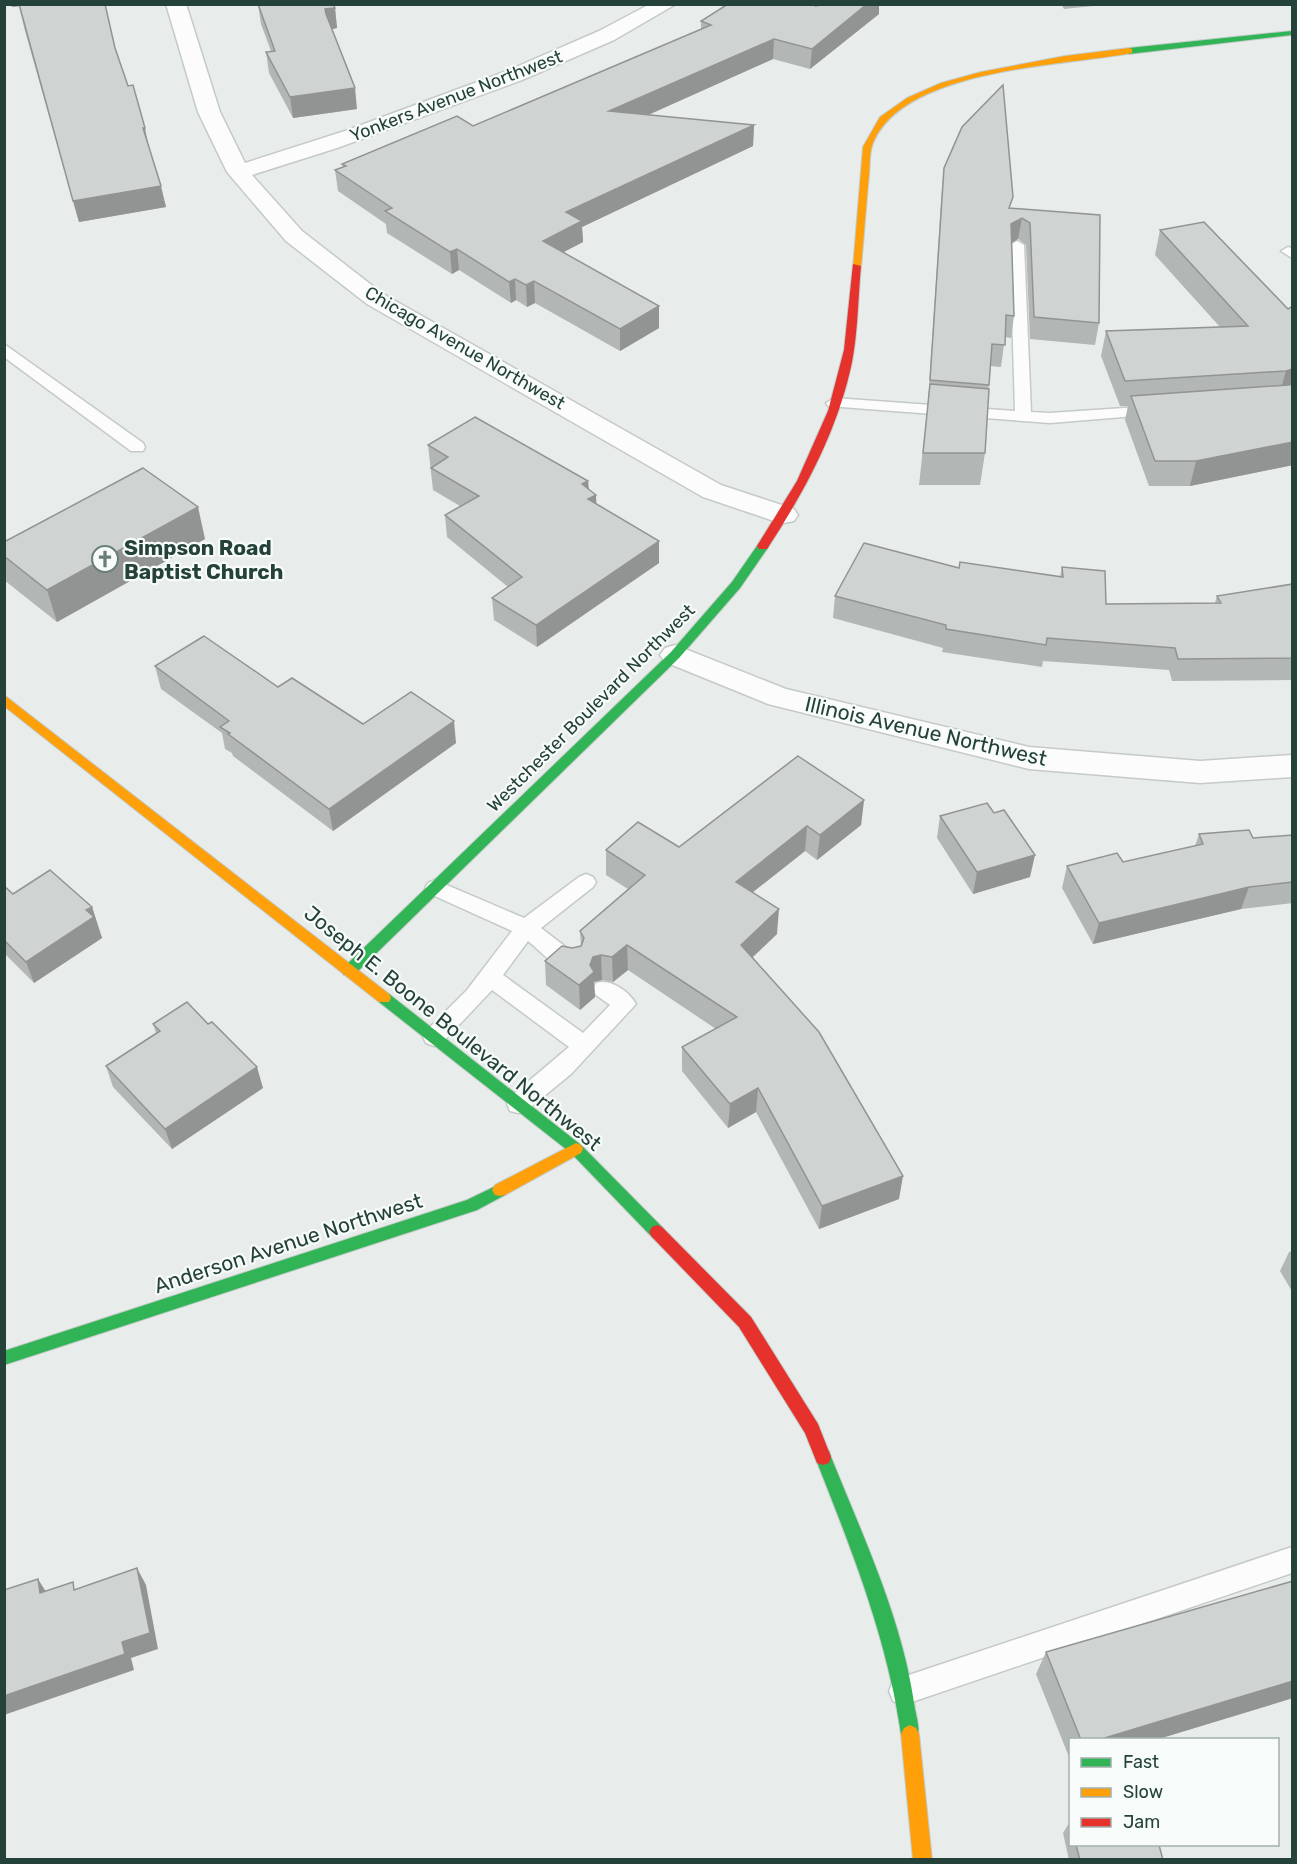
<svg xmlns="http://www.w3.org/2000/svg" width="1297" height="1864" viewBox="0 0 1297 1864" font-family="Rubik,sans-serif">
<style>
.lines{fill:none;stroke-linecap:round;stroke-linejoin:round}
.lane-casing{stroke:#c5cac8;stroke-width:3}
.street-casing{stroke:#c5cac8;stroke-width:3}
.fast-casing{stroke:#c3cbc8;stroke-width:2}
.slow-casing{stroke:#c3cbc8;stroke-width:2}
.jam-casing{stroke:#c3cbc8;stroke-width:2}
.lane{fill:#fcfcfc;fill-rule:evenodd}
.street{fill:#fcfcfc;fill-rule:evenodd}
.fast{fill:#30b455;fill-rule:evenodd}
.slow{fill:#ff9f0a;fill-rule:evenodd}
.jam{fill:#e5322d;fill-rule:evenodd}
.wall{fill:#b2b6b5}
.shaded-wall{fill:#919493}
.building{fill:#cfd4d2;stroke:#919493;stroke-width:1.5}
.labels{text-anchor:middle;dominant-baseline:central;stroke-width:4.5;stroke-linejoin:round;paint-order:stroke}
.far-street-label{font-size:18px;fill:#24423a;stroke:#f7fbf9}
.poi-label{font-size:21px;font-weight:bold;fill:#24423a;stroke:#f7fbf9;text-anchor:start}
.street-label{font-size:21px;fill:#24423a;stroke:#f7fbf9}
</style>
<rect width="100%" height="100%" fill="#e8edeb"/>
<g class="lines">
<defs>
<g id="lane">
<path d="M1017,241L1024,245L1031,412L1050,413L1154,406L1160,408L1162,411L1160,414L1050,423L828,406L826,403L834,398L1015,411L1010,245Z"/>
<path d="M1288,247L1292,248V258L1281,251Z"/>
<path d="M4,344L143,443L145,447L143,451H131L4,357Z"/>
<path d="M586,874L593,877L596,882L593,887L541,928L580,958L583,964L580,970C561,976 542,952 528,941L503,975L583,1033L610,1005L596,995L593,989L596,983C610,978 629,991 636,1004L571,1074L526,1111L518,1113L510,1111L507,1104L510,1097L569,1047L492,990L442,1043L434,1046L426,1043L423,1037L426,1031L467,990L512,931L428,893L425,888L428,883L435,880L524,918L579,877Z"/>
<path d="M1292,1547V1573L903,1705L893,1701L889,1691L893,1681L903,1677Z"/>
</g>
<g id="street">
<path d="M166,4H186L220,112L245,163L345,131L507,71L599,31L650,4H676L614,40L522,80L337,148L252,175L302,231L383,294L721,485L794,509L798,515L794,521L784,523L774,521L703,497L367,304L286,241L227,172L198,112Z"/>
<path d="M675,645L786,689L1029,747L1200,761L1292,755V777L1200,783L1029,769L768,704L665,662L660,655L665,648Z"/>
</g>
<g id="fast">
<path d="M1292,31V35L1129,54L1125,51L1129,48Z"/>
<path d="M763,542L769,546L740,588L679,658L354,975H344L342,971L344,967L671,652L732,582L759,543Z"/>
<path d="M384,993L389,994L581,1145L662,1227L665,1232L662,1237L657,1239L652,1237L571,1153L379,1002L377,998L379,994Z"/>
<path d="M500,1184L505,1185L508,1190L505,1195L477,1210L4,1365V1351L467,1200Z"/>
<path d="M823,1449L829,1451L831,1457C864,1539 903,1621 915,1709C917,1720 921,1731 916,1740L910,1743L904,1740L901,1734C887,1637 851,1548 815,1457L817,1451Z"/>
</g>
<g id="slow">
<path d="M1129,48L1132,49V53C1064,66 904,68 873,143C869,152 870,165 869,175C866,205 864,236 861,266L853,268L863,147L880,117L907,98L941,83L981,72L1065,56Z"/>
<path d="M4,695L389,994L391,998L389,1002H379L4,706Z"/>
<path d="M576,1143L581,1145L583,1149L581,1153L505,1195L500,1196L495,1195L492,1190L495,1185Z"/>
<path d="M910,1725L916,1728L919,1734L932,1860H913L901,1734L904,1728Z"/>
</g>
<g id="jam">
<path d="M853,264L861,266C858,298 858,331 852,362C838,430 805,491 767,549H759L757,546L797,481L828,411L844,350Z"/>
<path d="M657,1225L662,1227L751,1317L818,1424L831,1457L829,1463L823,1465L817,1463L805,1433L739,1327L652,1237L649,1232L652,1227Z"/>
</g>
</defs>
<use href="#lane" class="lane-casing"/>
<use href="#street" class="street-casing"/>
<use href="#fast" class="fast-casing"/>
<use href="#slow" class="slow-casing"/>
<use href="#jam" class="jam-casing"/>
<use href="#lane" class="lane"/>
<use href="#street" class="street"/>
<use href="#fast" class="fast"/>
<use href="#slow" class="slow"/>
<use href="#jam" class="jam"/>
</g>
<g class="wall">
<path d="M11,4H105L115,48L149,149L166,207L79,222L25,31L19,6L12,7Z"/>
<path d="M258,4L335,8L337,28L332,29L357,109L293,118L269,73L266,52L271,51L261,24Z"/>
<path d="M728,4H879V14L810,69L773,59L648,115L754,125L753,146L582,227L583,242L564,252L659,328L620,351L535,303L527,307L516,300L511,303L459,270L452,274L387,233L386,224L338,191L335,170L343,167L342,164L473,126L701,29V21Z"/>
<path d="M1061,4H1112L1064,9Z"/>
<path d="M944,168L1011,208L1100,215L1099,323L1095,345L1030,339L1026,245L1018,239L1012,243L1014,316L1011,338L1005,337L1001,367L990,366L985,453L980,485H919L928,402L942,189Z"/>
<path d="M1160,230L1288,309L1293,306V465L1190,486H1149L1125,420L1128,406H1120L1101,356L1106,331L1220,327L1155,255Z"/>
<path d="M428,445L588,481L589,489L596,504L659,541V563L537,647L494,620L492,598L508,587L447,537L445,515L460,506L433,490Z"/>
<path d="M205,539L57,622L4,580V542Z"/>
<path d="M1062,567L1106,604L1215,603L1217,596L1293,584V680L1172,681L1169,670L1043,661L1042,667L942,652L943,648L833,618L835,596L959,568L1060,577Z"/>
<path d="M155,666L278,687L363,724L456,743L333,831L233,756L232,753L225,749L222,733L161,689Z"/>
<path d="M864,800L861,825L817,860L805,851L753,892L777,934L753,957L899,1199L819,1229L756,1112L728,1128L682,1071V1047L716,1029L628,970L613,982L602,980L594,982L595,997L580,1010L546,985L545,961L572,948L581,946L580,931L628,889L606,875V850L679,847Z"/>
<path d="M940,816L1030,877L973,894L937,838Z"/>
<path d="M1199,834L1253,838L1293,835V903L1241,909L1093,944L1062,888L1067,866L1123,862L1195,846Z"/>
<path d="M4,886L13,894L92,907L102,938L34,983L4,953Z"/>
<path d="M153,1024H208L263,1088L172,1149L113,1087L106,1066L156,1033Z"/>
<path d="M1293,1251V1293L1280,1271L1289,1252Z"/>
<path d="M1046,1652L1293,1698L1155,1740H1071V1762L1036,1674Z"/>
<path d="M1071,1820V1845H1159L1163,1860H1069L1063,1833Z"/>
</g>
<g class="shaded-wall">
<path d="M11,4H20L21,6L12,7Z"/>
<path d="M867,4H879V14L810,69L812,49Z"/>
<path d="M335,8L337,28L328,30L325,9Z"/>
<path d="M774,39L773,59L610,132L609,111Z"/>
<path d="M355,88L357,109L293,118L290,97Z"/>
<path d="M754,125L753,146L582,227L583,242L544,262L543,241L566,212Z"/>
<path d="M143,128H145L149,149Z"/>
<path d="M161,186L166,207L79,222L73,201Z"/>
<path d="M1022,218L1018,239L1008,245L1011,224Z"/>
<path d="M457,249L459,270L452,274L450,252Z"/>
<path d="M515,279L516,300L511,303L509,282Z"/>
<path d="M534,281L535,303L527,307L526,285Z"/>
<path d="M659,306V328L620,351V329Z"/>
<path d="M1293,369V388L1279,396L1286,371Z"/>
<path d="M1293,442V465L1190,486L1196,461Z"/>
<path d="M588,481L589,498L596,495L597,517L588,521L582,484Z"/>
<path d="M198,507L205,539L57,622L47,590Z"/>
<path d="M659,541V563L537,647L536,625Z"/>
<path d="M454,721L456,743L333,831L329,809Z"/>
<path d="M864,800L861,825L817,860L820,835Z"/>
<path d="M807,826L805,851L734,907L736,882Z"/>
<path d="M1035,855L1030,877L973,894L977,872Z"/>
<path d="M1249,887L1241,909L1093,944L1099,923Z"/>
<path d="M92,907L102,938L34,983L26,962Z"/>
<path d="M779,909L777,934L740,969L741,945Z"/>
<path d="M627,945L628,970L613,982L612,957Z"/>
<path d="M601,955L602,980L594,982L595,997L580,1010L579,985L590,965L593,957Z"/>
<path d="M257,1067L263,1088L172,1149L165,1129Z"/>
<path d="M758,1088L756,1112L728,1128L730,1104Z"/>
<path d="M903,1176L899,1199L819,1229L822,1206Z"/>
<path d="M137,1568L146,1585L158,1649L131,1658L134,1670L4,1715V1696Z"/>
<path d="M38,1579L48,1595L40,1593Z"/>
<path d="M1293,1681V1698L1155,1740H1098Z"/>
</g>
<g class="building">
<path d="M19,4H105L115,48L128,86L133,85L145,128H143L161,186L73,201Z"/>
<path d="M258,4H333L335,8L325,9L326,14L355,88L290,97L266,52L275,51Z"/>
<path d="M728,4H817L816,6L824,4H867L812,49L774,39L609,111L754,125L566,212L582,221L543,241L659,306L620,329L534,281L526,285L515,279L509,282L457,249L450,252L385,211L392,208L335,170L346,166L342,164L457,116L473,126L711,25L701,21Z"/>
<path d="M1003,85L1013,197L1009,208L1100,215L1099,323L1034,317L1030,223L1022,218L1011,224L1014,316L1006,315L1005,345L992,344L989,385L930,380L944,168L962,127Z"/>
<path d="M1204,222L1288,309L1293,306V369L1286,371L1125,381L1106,331L1248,326L1160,230Z"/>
<path d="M930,384L989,389L985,453H923Z"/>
<path d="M1293,384V442L1196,461H1155L1131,396L1288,385Z"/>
<path d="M475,417L588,481L582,484L596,495L588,499L659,541L536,625L492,598L522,577L445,515L479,496L431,468L448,457L428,445Z"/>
<path d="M143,468L198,507L47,590L4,556V542Z"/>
<path d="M864,543L959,568L960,562L1063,577L1062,567L1105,571L1106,604L1221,603L1217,596L1293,584V658L1178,659L1175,648L1047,638L1046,645L946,629V625L835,596Z"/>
<path d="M204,636L278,687L292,678L363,724L411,692L454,721L329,809L228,734L230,733L220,727L229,721L155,666Z"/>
<path d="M798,756L864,800L820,835L807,826L736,882L779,909L741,945L819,1032L903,1176L822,1206L758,1088L730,1104L682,1047L737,1017L627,945L612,957L601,955L593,957L590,965L594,972L579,985L545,961L562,946L572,948L581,946L584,938L580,931L645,875L606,850L638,822L679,847Z"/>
<path d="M987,803L994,813L1004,810L1035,855L977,872L940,816Z"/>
<path d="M1249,830L1253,838L1293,835V882L1249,887L1099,923L1067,866L1117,853L1123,862L1203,844L1199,834Z"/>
<path d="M50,870L92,907L86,910L94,917L26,962L4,940V886L13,894Z"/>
<path d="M187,1002L208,1024L212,1022L257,1067L165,1129L106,1066L160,1031L153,1024Z"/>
<path d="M137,1568L150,1633L122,1642L125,1654L4,1696V1590L38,1579L40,1593L73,1582L74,1590Z"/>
<path d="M1293,1581V1681L1098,1740H1081L1046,1652Z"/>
<path d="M1076,1845H1159L1163,1860H1080Z"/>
</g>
<defs>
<symbol id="church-ring" viewBox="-11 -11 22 22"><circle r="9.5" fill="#f7fbf9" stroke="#697e78" stroke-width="1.5"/><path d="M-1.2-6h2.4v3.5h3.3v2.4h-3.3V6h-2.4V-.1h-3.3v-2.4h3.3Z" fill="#697e78"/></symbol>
</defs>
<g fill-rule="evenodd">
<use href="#church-ring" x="90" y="544" width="30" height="30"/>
</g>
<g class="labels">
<g class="far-street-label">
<text transform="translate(456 96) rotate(-21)">Yonkers Avenue Northwest</text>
<text transform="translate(465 348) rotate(30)">Chicago Avenue Northwest</text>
<text transform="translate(591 708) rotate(-45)">Westchester Boulevard Northwest</text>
</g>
<g class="poi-label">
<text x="124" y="547">Simpson Road<tspan x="124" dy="24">Baptist Church</tspan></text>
</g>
<g class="street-label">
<text transform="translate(926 731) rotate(13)">Illinois Avenue Northwest</text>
<text transform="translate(453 1028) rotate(39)">Joseph E. Boone Boulevard Northwest</text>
<text transform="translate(288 1243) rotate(-18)">Anderson Avenue Northwest</text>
</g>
</g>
<rect width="1297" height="1864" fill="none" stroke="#24423a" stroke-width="12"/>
<rect x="1069" y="1738" width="210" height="108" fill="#f7fbf9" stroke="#a3b1ad" stroke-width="1.5"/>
<rect x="1081" y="1758" width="30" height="9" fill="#30b455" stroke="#a3b1ad" stroke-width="1.5"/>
<text x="1123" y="1768" font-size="18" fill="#24423a">Fast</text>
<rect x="1081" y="1788" width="30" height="9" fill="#ff9f0a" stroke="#a3b1ad" stroke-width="1.5"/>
<text x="1123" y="1798" font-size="18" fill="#24423a">Slow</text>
<rect x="1081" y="1818" width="30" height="9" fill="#e5322d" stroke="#a3b1ad" stroke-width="1.5"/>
<text x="1123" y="1828" font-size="18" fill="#24423a">Jam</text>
</svg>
